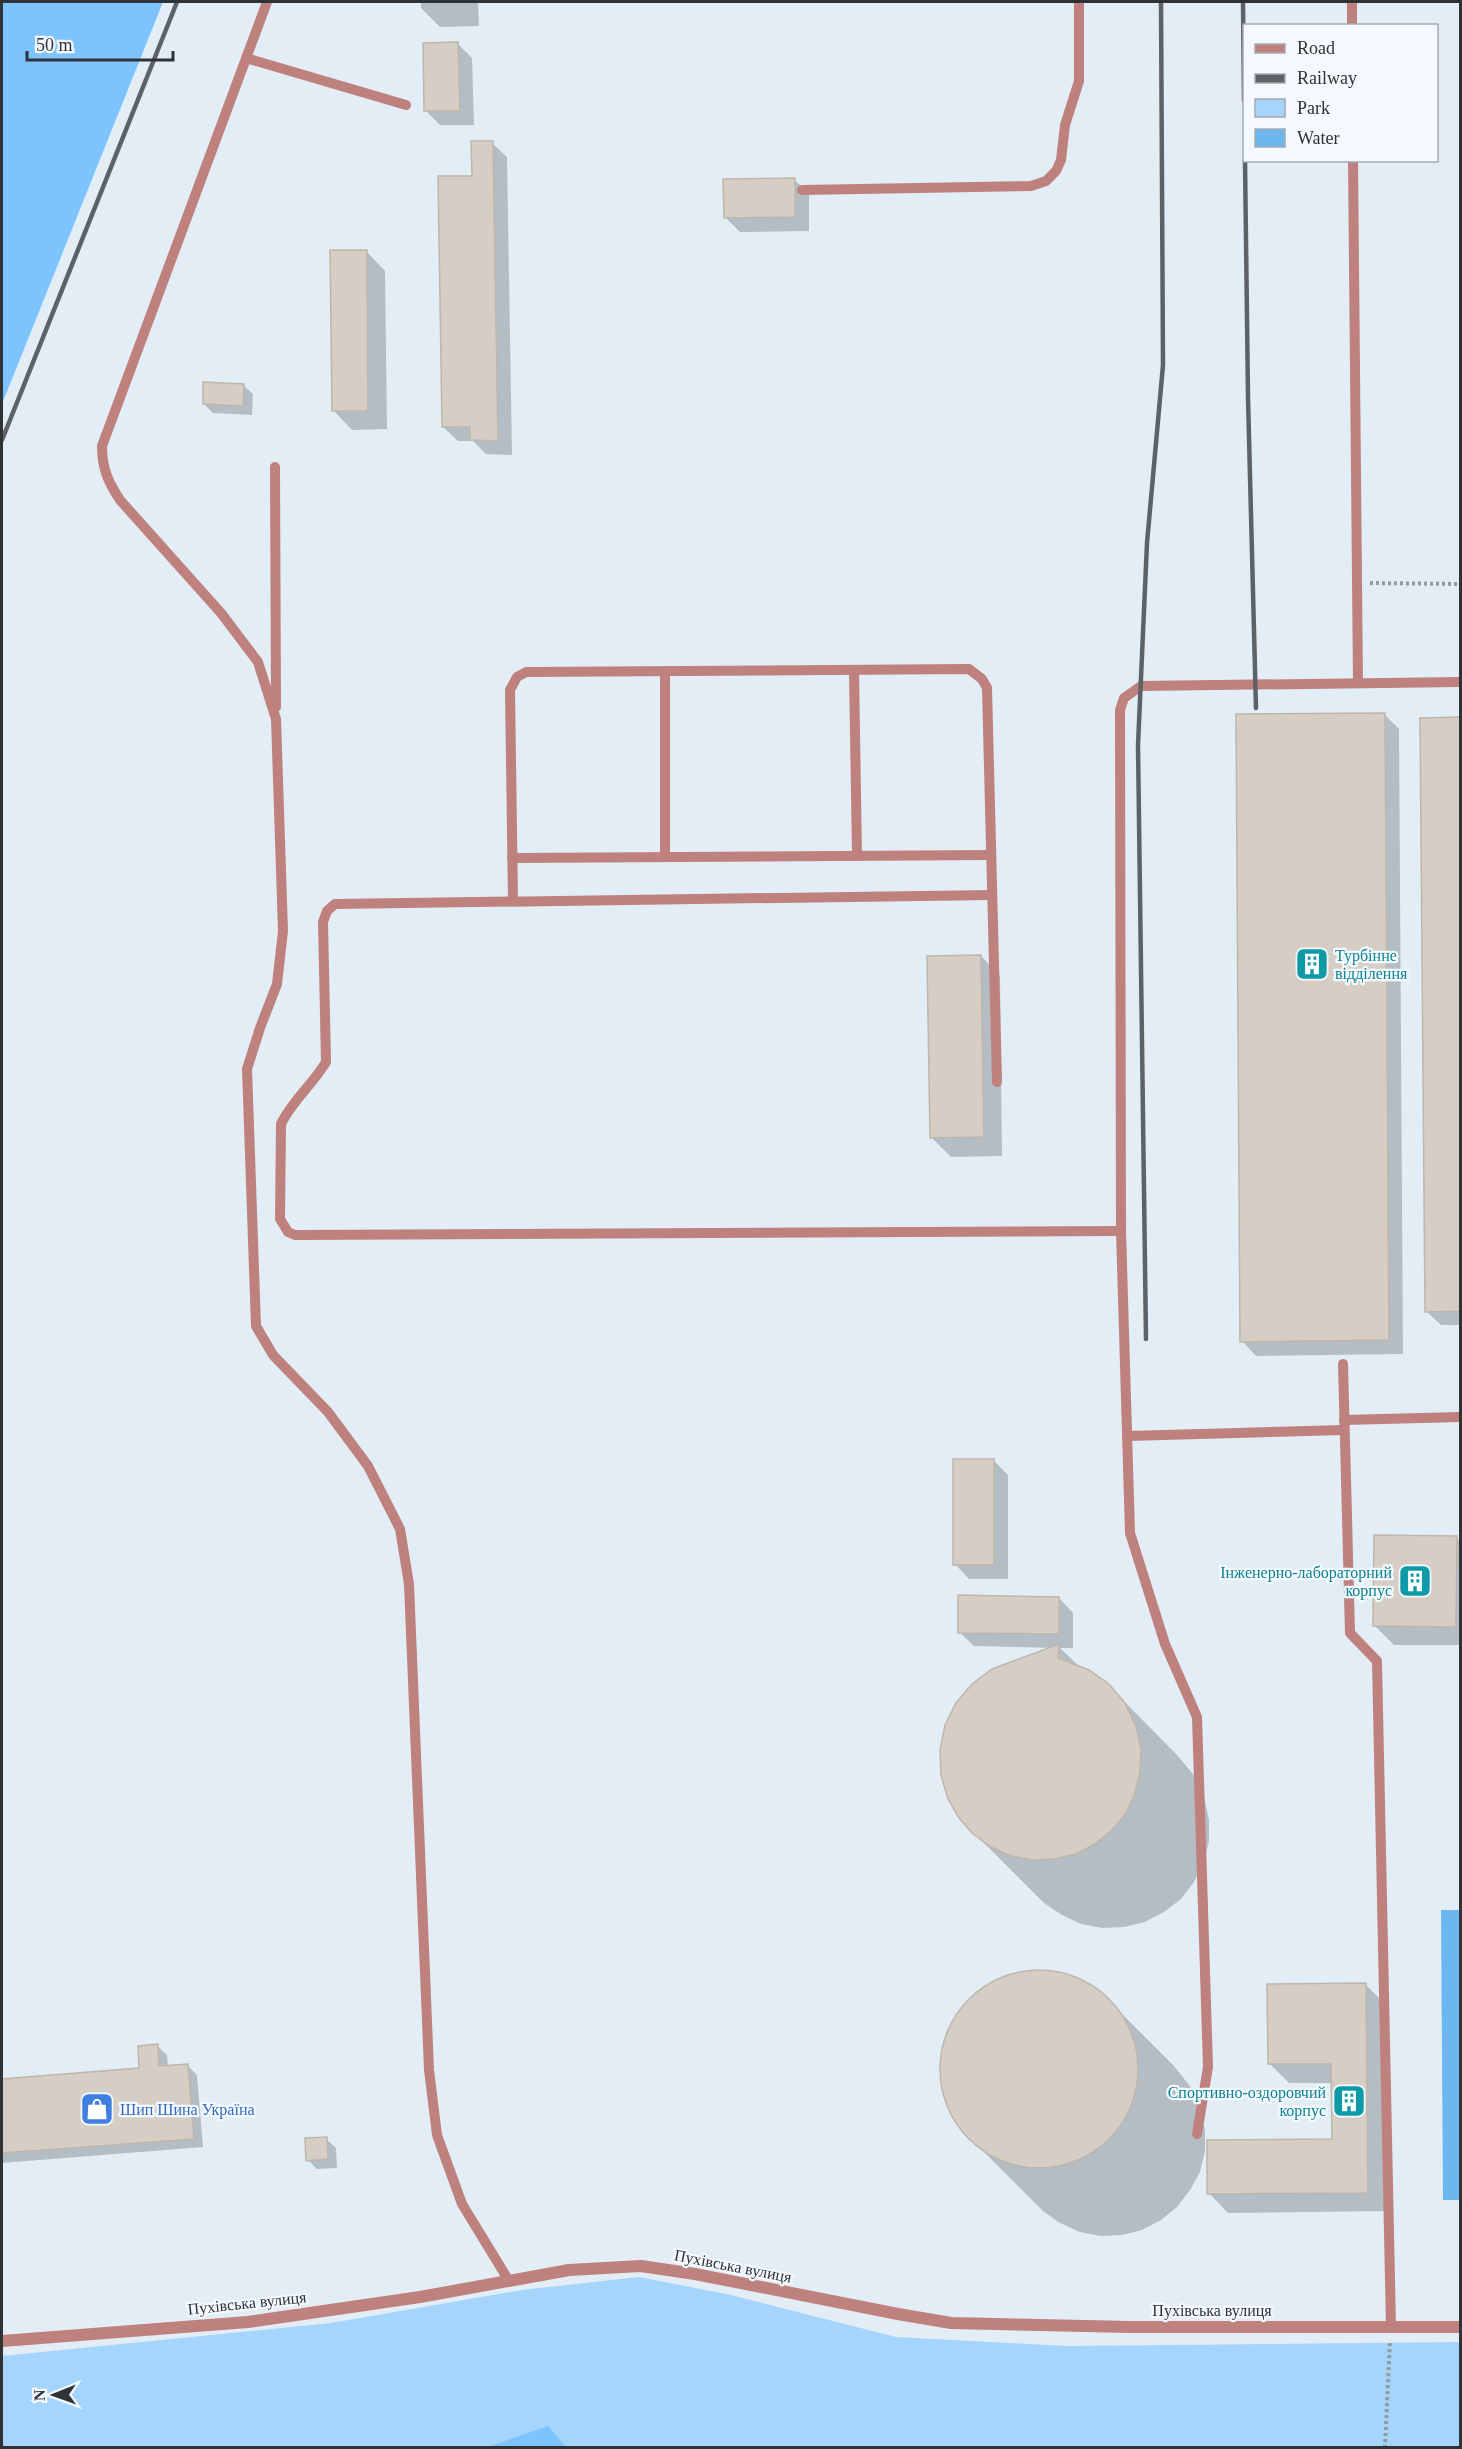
<svg xmlns="http://www.w3.org/2000/svg" width="1462" height="2449" viewBox="0 0 1462 2449" font-family="Georgia,serif">
<style>
.green{fill:#a5d4fd}
.forest{fill:#7dc4ff}
.water{fill:#6cb7ef}
.shadow{fill:#0003}
.building{fill:#d6cec4;stroke:#beb6ac;stroke-width:1.5}
.lines{fill:none;stroke-linecap:round;stroke-linejoin:round}
.path{stroke:#929aa0;stroke-width:4;stroke-dasharray:3 3;stroke-linecap:butt}
.service{stroke:#be817e;stroke-width:10}
.tertiary{stroke:#be817e;stroke-width:12}
.rail{stroke:#5d6267;stroke-width:4.5}
.labels{text-anchor:middle;dominant-baseline:central;stroke-width:4.5;stroke-linejoin:round;paint-order:stroke}
.culture-label{font-size:16px;fill:#0d838f;stroke:#f3f9ff;text-anchor:end}
.shop-label{font-size:16px;fill:#366cbe;stroke:#f3f9ff;text-anchor:start}
.street-label{font-size:16px;fill:#2f3336;stroke:#f3f9ff}
</style>
<rect width="100%" height="100%" fill="#e3edf6"/>
<path class="green" d="M639,2277L731,2295L896,2337L1066,2346L1460,2342V2447L2,2448V2356L331,2323L522,2290Z"/>
<g class="forest">
<path d="M2,2H163L2,404Z"/>
<path d="M548,2426L566,2447H488Z"/>
</g>
<path class="water" d="M1441,1910H1460V2200H1443Z"/>
<g class="shadow">
<path d="M421,2H478L479,26L440,27L421,8Z"/>
<path d="M458,44L472,58L474,125H440L426,111Z"/>
<path d="M492,143L507,157L512,455L486,454L473,441H458L443,427L473,177Z"/>
<path d="M794,179L809,194V231L740,232L725,217Z"/>
<path d="M366,251L385,271L387,429L352,430L333,410Z"/>
<path d="M243,385L253,394L252,415L213,413L204,404Z"/>
<path d="M1384,714L1399,729L1403,1354L1256,1356L1242,1341Z"/>
<path d="M1460,719V1325H1441L1426,1311Z"/>
<path d="M981,956L1000,976L1002,1156L951,1157L931,1137Z"/>
<path d="M994,1461L1008,1475V1579H969L955,1564Z"/>
<path d="M1456,1537L1460,1542V1645H1394L1374,1625Z"/>
<path d="M1059,1598L1073,1613V1648H1060L1081,1668L1108,1685L1177,1755L1193,1774L1204,1796L1209,1820V1841L1204,1862L1194,1882L1181,1899L1164,1912L1145,1922L1124,1927L1102,1928L1081,1924L1062,1915L1044,1903L974,1833L1053,1648L974,1646L959,1632Z"/>
<path d="M1038,1971L1062,1974L1085,1983L1105,1997L1174,2066L1189,2085L1200,2106L1205,2130V2151L1200,2172L1190,2190L1177,2207L1161,2220L1142,2230L1122,2235L1101,2236L1080,2232L1060,2223L1043,2211L974,2142L960,2126L949,2108L942,2084V2060L946,2037L957,2015L973,1997L992,1983L1015,1974Z"/>
<path d="M1365,1984L1385,2004L1386,2211L1228,2213L1209,2193L1333,2140V2083H1289L1269,2063Z"/>
<path d="M157,2046L167,2055L168,2067L188,2066L197,2075L203,2147L2,2163V2080L141,2069Z"/>
<path d="M326,2139L336,2148L337,2168L317,2169L308,2160Z"/>
</g>
<g class="building">
<path d="M458,42L460,111H424L423,43Z"/>
<path d="M471,141H493L498,441L470,440V427H442L438,176H472Z"/>
<path d="M795,178V217L724,218L723,179Z"/>
<path d="M330,250H367L368,411H332Z"/>
<path d="M203,382L244,384L243,406L203,404Z"/>
<path d="M1385,713L1389,1340L1240,1342L1236,714Z"/>
<path d="M1461,717V1311L1425,1312L1420,718Z"/>
<path d="M981,955L984,1137L930,1138L927,956Z"/>
<rect x="953" y="1459" width="41" height="106"/>
<path d="M1374,1535L1457,1536L1456,1627L1373,1626Z"/>
<path d="M958,1595L1059,1597V1634L958,1633Z"/>
<path d="M1059,1644L1058,1658L1089,1670L1109,1684L1125,1703L1136,1726L1141,1750L1140,1772L1135,1793L1126,1813L1112,1830L1095,1844L1076,1854L1055,1859L1033,1860L1011,1856L991,1847L973,1834L959,1818L948,1799L941,1775L940,1750L945,1725L956,1703L972,1684L992,1669Z"/>
<circle cx="1039" cy="2069" r="99"/>
<path d="M1366,1983L1368,2193L1207,2194V2140L1332,2139L1331,2064H1268L1267,1984Z"/>
<path d="M158,2044L159,2066L188,2064L194,2139L2,2153V2079L139,2068L138,2046Z"/>
<path d="M327,2137L328,2159L306,2161L305,2138Z"/>
</g>
<g class="lines">
<g class="path">
<path d="M1370,583L1460,584"/>
<path d="M1385,2448L1390,2340"/>
</g>
<g class="service">
<path d="M267,2L102,446C102,468 108,482 120,500L221,613L258,662L276,719L283,931L277,984L260,1028L247,1069L256,1326L273,1355L328,1412L368,1466L400,1529L409,1584L429,2070L437,2135L462,2204L509,2281"/>
<path d="M1352,2V26"/>
<path d="M246,58L406,105"/>
<path d="M1353,160L1358,683"/>
<path d="M802,190L1031,186L1046,181L1056,171L1061,160L1065,125L1079,81V2"/>
<path d="M275,467L276,707"/>
<path d="M854,670L857,856"/>
<path d="M665,671V857"/>
<path d="M512,858L991,855"/>
<path d="M992,895L335,904L327,911L323,922L326,1062C313,1084 292,1101 281,1124L280,1219L288,1232L295,1235L1121,1231"/>
<path d="M513,901L510,690L517,677L526,672L969,669L982,679L987,688L997,1082"/>
<path d="M1343,1364L1350,1633L1377,1661L1391,2328"/>
<path d="M1344,1420L1460,1417"/>
<path d="M1127,1436L1344,1430"/>
<path d="M1197,2134L1208,2067L1197,1717L1165,1644L1130,1533L1121,1231L1120,710L1124,698L1141,686L1460,682"/>
</g>
<path class="tertiary" d="M2,2341L248,2322L420,2297L569,2270L641,2266L695,2274L898,2314L951,2323L1130,2327H1460"/>
<g class="rail">
<path d="M1243,2L1244,100"/>
<path d="M1245,160L1248,398L1256,708"/>
<path d="M2,440L177,2"/>
<path d="M1146,1339L1138,745L1147,543L1163,365L1161,2"/>
</g>
</g>
<defs>
<symbol id="building-square" viewBox="-11 -11 22 22"><rect x="-9" y="-9" width="18" height="18" rx="4" fill="#0f9aa8" stroke="#f3f9ff"/><path d="M-4-6H4V6H1V3H-1V6H-4ZM-2.5-4.3h1.7v1.8h-1.7ZM.8-4.3h1.7v1.8H.8ZM-2.5-1h1.7V.8h-1.7ZM.8-1h1.7V.8H.8Z" fill="#fff"/></symbol>
<symbol id="shop-square" viewBox="-11 -11 22 22"><rect x="-9" y="-9" width="18" height="18" rx="4" fill="#3f7fe0" stroke="#f3f9ff"/><path d="M-5-2.5h2.3a2.7 3.5 0 0 1 5.4 0H5L5.5 6h-11ZM-1.5-2.5h3a1.5 2.3 0 0 0-3 0Z" fill="#fff"/></symbol>
</defs>
<g fill-rule="evenodd">
<use href="#building-square" x="1293" y="945" width="38" height="38"/>
<use href="#building-square" x="1396" y="1562" width="38" height="38"/>
<use href="#building-square" x="1330" y="2082" width="38" height="38"/>
<use href="#shop-square" x="78" y="2090" width="38" height="38"/>
</g>
<g class="labels">
<g class="culture-label">
<text x="1335" y="955" text-anchor="start">Турбінне<tspan x="1335" dy="18">відділення</tspan></text>
<text x="1392" y="1572">Інженерно-лабораторний<tspan x="1392" dy="18">корпус</tspan></text>
<text x="1326" y="2092">Спортивно-оздоровчий<tspan x="1326" dy="18">корпус</tspan></text>
</g>
<g class="shop-label">
<text x="120" y="2109">Шип Шина Україна</text>
</g>
<g class="street-label">
<text transform="translate(733 2266) rotate(11)">Пухівська вулиця</text>
<text transform="translate(247 2303) rotate(-6)">Пухівська вулиця</text>
<text x="1212" y="2310">Пухівська вулиця</text>
</g>
</g>
<rect width="1462" height="2449" fill="none" stroke="#2f3336" stroke-width="6"/>
<rect x="1243" y="24" width="195" height="138" fill="#f3f9ff" stroke="#a5aaaf" stroke-width="1.5"/>
<rect x="1255" y="44" width="30" height="9" fill="#be817e" stroke="#a5aaaf" stroke-width="1.5"/>
<text x="1297" y="54" font-size="18" fill="#2f3336">Road</text>
<rect x="1255" y="74" width="30" height="9" fill="#5d6267" stroke="#a5aaaf" stroke-width="1.5"/>
<text x="1297" y="84" font-size="18" fill="#2f3336">Railway</text>
<rect x="1255" y="99" width="30" height="18" fill="#a5d4fd" stroke="#a5aaaf" stroke-width="1.5"/>
<text x="1297" y="114" font-size="18" fill="#2f3336">Park</text>
<rect x="1255" y="129" width="30" height="18" fill="#6cb7ef" stroke="#a5aaaf" stroke-width="1.5"/>
<text x="1297" y="144" font-size="18" fill="#2f3336">Water</text>
<g transform="translate(54 2395) rotate(269)" stroke="#f3f9ff" stroke-width="4.5" paint-order="stroke">
<path d="M0-4.5L10 22L0 15L-10 22Z" fill="#2f3336"/>
<text y="-9" font-size="16" font-weight="bold" text-anchor="middle" fill="#2f3336">N</text>
</g>
<path d="M27 51v9h146v-9" fill="none" stroke="#2f3336" stroke-width="3"/>
<text x="36" y="51" font-size="18" fill="#2f3336" stroke="#f3f9ff" stroke-width="4.5" paint-order="stroke">50 m</text>
</svg>
